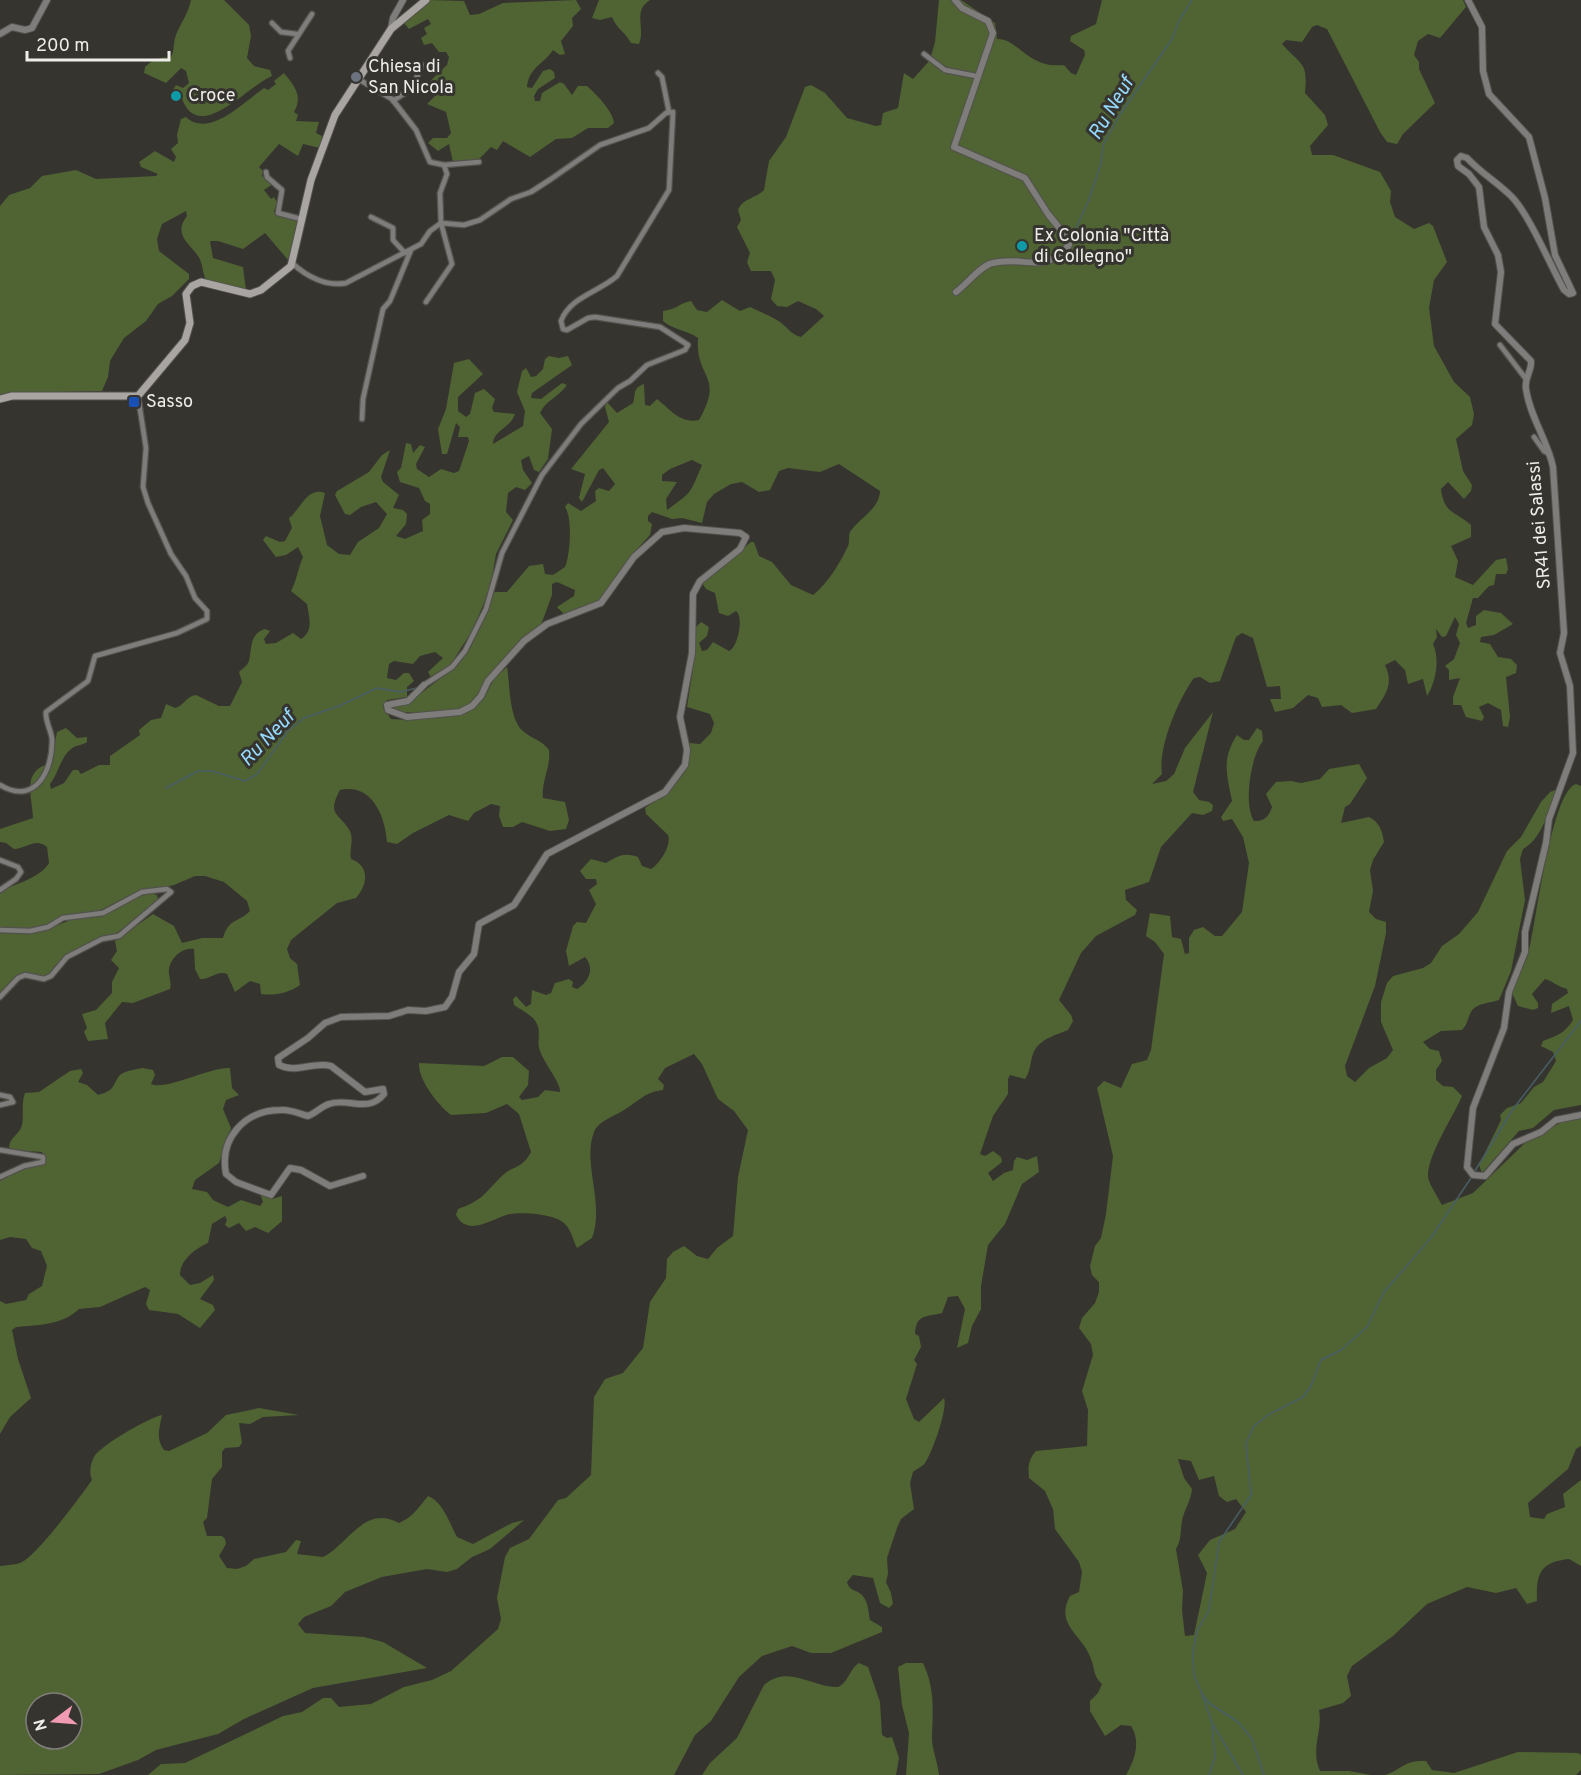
<svg xmlns="http://www.w3.org/2000/svg" width="1581" height="1775" viewBox="0 0 1581 1775" font-family="Overpass,sans-serif">
<style>
.green{fill:#4f6333;fill-rule:evenodd}
.lines{fill:none;stroke-linecap:round;stroke-linejoin:round}
.stream{stroke:#485e66;stroke-width:1.5}
.minor-casing{stroke:#53524d;stroke-width:7}
.tertiary-casing{stroke:#53524d;stroke-width:8}
.secondary-casing{stroke:#53524d;stroke-width:9}
.minor{stroke:#7f7d7b;stroke-width:4.5}
.tertiary{stroke:#7f7d7b;stroke-width:6}
.secondary{stroke:#a9a5a2;stroke-width:7}
.worship-dot{fill:#6b7280;stroke:#36342f;stroke-width:2}
.culture-dot{fill:#0f9aa8;stroke:#36342f;stroke-width:2}
.transit-dot{fill:#1a4fb4;stroke:#36342f;stroke-width:2}
.labels{text-anchor:middle;dominant-baseline:central;stroke-width:6;stroke-linejoin:round;paint-order:stroke}
.poi-label{font-size:18px;fill:#eeedea;stroke:#36342f;text-anchor:start}
.street-label{font-size:18px;fill:#eeedea;stroke:#36342f}
.water-label{font-size:20px;font-style:italic;fill:#95d9fd;stroke:#36342f}
</style>
<rect width="100%" height="100%" fill="#36342f"/>
<g class="green">
<path d="M191,0H224L249,25L251,36L247,58L254,66L270,70L272,76C247,86 197,147 181,96L173,90L176,85L183,88L189,83L186,71L181,68L166,83L144,73L145,67C152,60 161,56 170,58C175,51 173,46 175,38C179,25 188,15 191,0Z"/>
<path d="M429,0L464,1L470,15L479,14L503,3L576,0L581,9L572,18L573,26L561,41L565,54L560,55L553,50C544,64 529,67 527,87L532,88L543,71L550,69L554,72L555,78L538,89L534,96L535,101H540L542,93L560,82L564,84L572,95L578,86H587C596,94 613,111 614,123L608,128H588L572,138L556,139L530,157L503,141L497,150L491,147L478,160L453,162L449,144L438,151L428,143L433,138H447L451,133L446,112L427,104L436,95L426,85L447,65L449,57L446,52H439L432,43L424,45L421,38L427,34L424,28L431,24L428,19L409,29L403,22Z"/>
<path d="M599,0H650C632,11 646,28 639,44L631,43C626,33 616,28 612,17L600,20L592,18Z"/>
<path d="M939,0H961L995,23L997,39C1018,38 1028,69 1064,65L1071,73L1076,75L1085,55L1084,50L1070,41L1071,36L1096,24L1102,0H1463L1466,7L1440,38L1428,34L1418,41L1414,55L1419,62V69L1435,103L1403,134L1397,144L1387,142L1380,132L1327,29L1317,25L1312,27L1302,42L1286,40L1282,44C1302,66 1308,62 1305,93L1325,115L1328,125L1310,146L1312,155H1333L1380,172L1391,191L1390,202L1395,217L1414,229L1429,223L1433,226L1447,262L1434,280L1429,308L1434,346L1454,382L1470,397L1474,414L1472,425L1456,439L1463,471L1472,485L1471,491L1464,499L1448,482L1441,489C1444,514 1455,511 1471,525V537L1451,546L1458,561L1455,577L1473,585L1496,560L1506,558L1508,569L1506,574H1496L1494,585L1489,586L1478,598H1473L1466,623L1468,628L1476,625V616L1484,610L1501,613L1513,624L1494,635L1481,637L1480,642L1490,644L1498,657L1511,659L1517,665L1516,673L1506,677L1510,717L1508,727L1503,726L1501,710L1488,703L1479,707L1484,717L1482,721L1466,717L1461,705H1453V697L1460,678L1449,680V670L1445,666L1454,659L1460,643L1456,635L1459,624L1455,617L1446,636L1442,637L1436,629L1437,637L1433,644C1440,658 1436,683 1427,696L1423,679L1408,684L1405,670L1395,660L1385,665C1394,684 1386,694 1376,709L1352,713L1341,705L1322,707L1318,698L1308,695L1293,708L1275,712L1270,699H1281L1280,686L1267,687L1253,638L1242,633L1236,637L1220,681L1210,683L1200,677L1194,678C1178,700 1158,747 1162,774L1152,784L1166,781L1174,774L1185,748L1213,712L1193,792L1199,800L1209,802L1213,805L1212,811L1203,815L1192,813L1161,847L1149,882L1125,890L1126,900L1137,910L1135,915L1096,936L1081,953L1059,1000L1071,1015L1073,1021L1068,1030C1054,1036 1037,1039 1032,1057C1030,1065 1030,1072 1025,1079L1010,1075L1008,1079V1094L993,1116L980,1154L985,1156L993,1151L1001,1157L1002,1162L988,1173L993,1181L1004,1173L1013,1170L1014,1161L1017,1157L1027,1160L1037,1156L1039,1172L1022,1184L1005,1224L988,1245L981,1286V1309L972,1326L968,1343L957,1348L965,1309L958,1296L948,1297L942,1313C926,1317 916,1314 915,1334L919,1336L921,1347L914,1360L917,1364L906,1399L914,1419L919,1422L944,1398C948,1409 932,1453 925,1463C922,1467 916,1469 913,1472L910,1483L914,1509L901,1519L897,1528L887,1558L888,1574L886,1582L891,1593L893,1604L889,1608L880,1603L873,1578L853,1575L847,1582C850,1592 856,1589 862,1595C869,1603 868,1611 870,1620L882,1627V1632L831,1653H811L792,1646L762,1656L739,1677L711,1721L695,1735L674,1775H148L161,1764L185,1763L283,1716L302,1712L323,1698H331L339,1707L371,1704L404,1687L432,1680L451,1671L498,1629L501,1619L497,1598L505,1557L510,1548L529,1539L558,1500L566,1498L591,1475L594,1397L605,1379L623,1373L643,1348L650,1302L666,1278L667,1259L673,1252L684,1246L697,1256L708,1259L717,1248L733,1236L738,1177L748,1130L734,1111L718,1099L702,1064L694,1054L665,1068L658,1079L664,1085L663,1090C645,1092 639,1101 624,1110C615,1116 598,1121 594,1132C582,1164 605,1203 592,1238L577,1248C573,1240 571,1229 564,1223C554,1214 523,1212 510,1214C492,1218 468,1238 456,1215L458,1209C484,1200 485,1192 503,1175C514,1165 521,1170 531,1152L519,1114L507,1104L486,1113L451,1115C438,1105 418,1080 419,1063L484,1066L502,1057H513L529,1071L528,1085L519,1097L522,1100L538,1097L545,1090L560,1092C561,1083 544,1063 540,1051C536,1041 542,1032 536,1022C531,1014 522,1011 514,1005L513,999L516,996L526,1007L531,1004L532,990L546,995L551,993L555,983L569,979L573,982L572,987L577,989C589,982 595,968 585,957L569,966L566,951L573,926L577,922L586,923L596,904L589,890L597,884L596,879H586L580,871L591,859L606,863C618,856 624,852 638,857L642,866L651,869C660,864 672,844 668,835L646,814L645,808L668,792L684,773L690,743L700,744L711,733L714,723L710,714L687,707L693,669L694,629L701,622L709,627L707,636L699,643L702,651L707,650L713,642L729,651C738,647 744,617 736,611L728,616L719,613L715,593L706,589L702,583L751,542H754L759,556L772,562L791,585L813,595C828,583 840,563 848,546C850,541 848,537 850,532C859,518 879,510 880,491L839,464L820,472L788,468L779,471L770,490L759,492L742,482L731,484L714,494L707,502L702,523L682,518L672,519L652,512L648,516V521L652,524L650,535L629,558L602,599L564,614L557,607L574,596L575,590L557,582L552,584V595L541,625L504,658L471,703L458,710L425,713L394,712L390,706L408,703L458,665L471,647L493,592H507L529,566L543,564L545,574L553,575L565,567C570,556 573,518 565,507L568,503L581,511L596,501L595,491L599,488L609,491L615,484L603,468L599,470L582,502L579,498L585,474L571,469L609,422L605,407L607,402L617,413L633,403C636,395 632,388 644,384L645,405L650,406L657,399C670,409 680,424 699,420C725,374 695,380 698,338C687,330 673,330 663,321V311C675,310 680,303 691,301L697,310L707,312L722,300L740,311L750,307C759,311 768,315 777,320C787,326 790,334 801,337L824,316L816,309L798,301L787,307L777,306L771,299L775,280L771,271H751L747,262L750,253L737,227L741,220L738,210C743,198 755,199 764,190L769,161L786,137L805,87L811,85L825,93L847,118L876,126L881,125L883,113L898,108L904,73L913,79L930,60L935,42ZM692,460L702,465C689,495 693,491 667,510L666,499L677,482L662,481V475L670,469Z"/>
<path d="M284,73C295,87 303,95 294,112L298,115L296,121L319,122L316,133L322,136L320,148L303,144L298,156L279,144L259,167L263,171L262,176L273,184L264,190L271,199L274,197L277,202L274,212L299,221L289,261L265,233L243,249L218,241H210L213,258L243,267L246,290L244,292L206,280C202,272 203,263 198,256C188,242 173,234 187,216L186,211L162,224L157,239L159,251L189,274V279L172,296L158,304L146,321L124,338L110,361L108,377L102,391L8,393L0,397V206L9,195L30,188L42,176L76,170L96,179L156,176L158,174L141,167L139,162L155,151L174,162L176,157L171,149L178,143L177,135L181,119L186,117C209,139 245,101 264,88L268,90L276,84L274,81Z"/>
<path d="M549,356L559,358L568,356L572,365L532,393L531,398L541,399L562,383L567,385C559,397 546,400 540,413L552,429L548,459L539,472L534,470L529,456L521,460L523,470L532,483L525,490L516,487L508,493L506,512L513,520L496,554L490,589L472,631L449,667L431,677L428,672L443,658L435,652L420,656L413,664L394,661L389,664L387,678L396,680L404,673H409L414,681L407,687V697L387,700L383,707L391,719L407,720L463,714L483,700L494,679L507,667C510,685 509,719 523,731C532,739 542,740 549,750C551,767 541,782 543,798L565,802L569,820L566,829L550,831L522,822L513,827H503L499,816L500,806L491,804L474,813L468,821L449,815L413,833L397,844L387,842C385,816 372,783 340,790C326,816 340,813 350,831C354,840 349,850 351,859C370,866 368,884 356,898L337,903L291,940L287,949L290,958L297,964L300,985C289,993 274,996 261,994L260,984L250,981L235,992L227,974C216,970 211,980 200,979L195,969L194,949C183,947 171,957 169,969C168,976 172,982 170,989L133,1003L122,1002L105,1023L108,1039L88,1041L84,1032L87,1028L82,1014L96,1010L112,993V982L119,968L111,960L117,951L115,941L153,914L174,926L182,943L202,938H223C229,918 238,923 250,911L247,901L224,882L205,876H195L174,885L134,893L99,911L67,915L45,926L31,929L0,928V893C16,882 38,880 49,863L47,847C35,837 26,849 14,849L6,843L0,842V829L33,818C32,795 21,771 51,763L57,732L66,728L77,738L87,737V742C83,745 78,745 74,747C61,754 59,773 50,784L51,789L64,783L73,770H78L81,774L99,765H110V756L140,735L139,730L151,720L161,718L166,704L175,708C184,706 186,696 196,695L219,706H230L242,682L239,672C242,669 247,666 249,661C252,649 249,634 265,629L270,631L264,639L266,644L276,643L293,633L301,639C314,631 309,617 307,604L291,591C297,580 298,568 303,557L298,547L286,555L276,557L263,540L266,536L280,542L285,541L292,528L289,518C301,509 307,486 325,493L320,516L327,545L339,554L350,555L358,542L379,528L387,514L376,502L361,507L350,515L345,514L335,495L337,491L369,472L382,455L390,450L381,477L383,482L399,495L393,508L403,510L407,514L406,524L396,536L405,539L423,531L422,520L430,514V504L425,501L419,488L400,482L397,472L401,468L406,443L411,444L413,453L420,445L425,447L416,464L417,469L429,477L441,469L454,473L459,471L469,441L468,437H458L460,427L456,423L447,454H442L438,429L446,409L454,363L469,359L483,374L458,397V411L466,417L470,414L475,393L484,389L495,399L492,408L494,412L515,414C511,428 493,430 493,444L523,426L525,411L517,392L522,371L526,368L531,377L536,376L543,369L545,359Z"/>
<path d="M1257,728L1262,731L1263,741C1251,755 1243,804 1254,821C1264,822 1269,816 1272,807L1266,794L1276,782L1291,781L1301,783L1320,779L1329,769L1359,764L1367,778L1350,804L1345,807L1341,823L1369,817C1380,823 1382,830 1384,842L1373,860L1370,870L1373,891L1369,912L1376,919L1386,922V933L1375,986L1345,1066L1347,1076L1355,1082L1369,1068L1387,1058L1393,1050L1381,1022V1002L1387,983L1393,976L1423,968L1431,963L1442,946L1459,934L1478,912L1507,851L1521,837L1541,802L1550,792L1558,789C1549,809 1543,838 1523,849L1520,859L1525,900L1511,971L1499,1000C1491,1003 1476,1003 1471,1012C1467,1019 1469,1022 1462,1030L1441,1031L1423,1042L1430,1049L1439,1051L1442,1061L1436,1070V1080L1443,1086L1453,1087L1462,1096C1455,1114 1422,1163 1429,1181C1431,1186 1439,1200 1442,1205L1473,1193L1527,1141L1562,1122L1581,1118V1446L1576,1449L1568,1469L1528,1503L1530,1517L1544,1519L1547,1514L1565,1507L1563,1494L1581,1480V1566L1569,1559C1540,1562 1536,1574 1537,1601L1527,1604L1516,1588L1496,1593L1467,1587L1427,1604L1393,1636L1352,1666L1347,1676L1351,1696L1343,1703L1319,1710C1323,1731 1310,1750 1320,1771H1349L1371,1775H1126C1135,1760 1141,1741 1131,1726L1121,1725L1105,1736L1090,1711V1701L1098,1693L1102,1684C1093,1676 1095,1669 1091,1659C1083,1635 1054,1625 1070,1596L1079,1592L1082,1572L1079,1562L1055,1529L1053,1509L1045,1491L1029,1478C1028,1467 1028,1460 1036,1451L1087,1446L1088,1410L1082,1391L1093,1355L1091,1344L1079,1328L1082,1318L1095,1303L1099,1292V1282L1092,1275L1090,1266L1095,1246L1101,1238L1106,1214L1113,1156L1097,1088L1104,1081L1121,1088L1132,1064L1147,1060L1151,1050L1164,954L1155,942L1146,936L1150,913L1170,916L1172,937L1181,939L1185,954L1189,953V938L1194,930L1203,927L1215,936H1222L1242,912L1249,863L1243,837L1232,819L1223,821L1221,817L1232,801C1227,774 1221,760 1237,735L1244,740H1249ZM1178,1459L1191,1461L1199,1480L1214,1476L1219,1496L1227,1502L1236,1499L1246,1512L1235,1529L1210,1540L1198,1555L1207,1573L1194,1635L1185,1636L1182,1610L1183,1591L1176,1549C1182,1539 1180,1532 1182,1521C1184,1510 1191,1501 1192,1489L1184,1478Z"/>
<path d="M1576,784L1581,786V1105L1554,1110L1533,1128L1519,1131L1482,1173L1479,1165L1501,1120L1500,1115L1507,1108L1521,1103L1534,1087L1543,1082L1556,1061L1553,1052L1541,1046L1543,1041C1558,1035 1564,1034 1573,1020L1569,1006L1551,1013L1552,1004L1568,993L1567,989C1556,986 1553,981 1545,979L1532,994L1538,1003V1008L1533,1010L1518,1006L1512,993C1516,980 1524,968 1528,954C1536,926 1551,791 1576,784Z"/>
<path d="M150,893L157,895L158,900L117,933L96,939L63,957L46,977L16,976L0,993V932L29,933L48,929L73,919L102,916L135,897Z"/>
<path d="M143,1068L153,1070L155,1075L151,1084C166,1091 209,1067 230,1068L232,1088L239,1095L226,1100L223,1109L231,1128L219,1163L195,1180L192,1189L207,1192L213,1200L228,1207L241,1200L260,1206L263,1202L260,1193L272,1199L282,1196V1221L268,1233L255,1227L246,1231L239,1223L229,1228L225,1225L227,1220L225,1216L212,1224L208,1243C195,1249 180,1260 180,1275L190,1285L200,1283L213,1275L214,1280L200,1299L213,1305L215,1310L200,1328L178,1314L149,1310L146,1304L150,1290L145,1287L100,1307L79,1309C63,1325 38,1325 16,1327L12,1330L18,1359L31,1398L10,1417L0,1434V1301L6,1304L26,1300L29,1294L42,1286L47,1266L41,1251L32,1248L26,1239L10,1237L0,1240V1181L20,1170L44,1164L46,1161L42,1152L13,1150L9,1147C10,1137 20,1134 22,1125C24,1115 21,1103 25,1093L39,1092L70,1071L81,1069L83,1073L78,1082L87,1085L98,1095C115,1090 111,1088 119,1076C123,1071 137,1069 143,1068Z"/>
<path d="M259,1408L299,1415L263,1417L250,1424L239,1423L242,1443L239,1447L225,1448L222,1452V1467L212,1479L207,1518L203,1522L207,1536H222L225,1539L226,1544L219,1556L227,1568L237,1569L246,1566L254,1559L286,1552L296,1540L301,1541L297,1554L323,1557C348,1545 364,1504 399,1523C413,1517 418,1508 428,1496C443,1502 449,1522 457,1537L473,1544L512,1523L524,1520L490,1549L472,1557L457,1569L447,1572L427,1569L382,1577L345,1592L331,1606L304,1617L298,1624L305,1633L364,1637L383,1642L427,1668L313,1688L244,1719L218,1734L156,1750L138,1760L99,1774L0,1775V1566C6,1565 17,1565 22,1562C38,1554 80,1497 92,1480C89,1472 90,1465 94,1457C101,1445 148,1418 162,1415C160,1427 155,1438 164,1450L169,1451L207,1433L226,1415ZM36,1703H72V1739H36Z"/>
<path d="M859,1663L868,1667L880,1702L882,1735L887,1738L892,1737L899,1758L896,1775H702L710,1763L737,1738L764,1685C789,1664 812,1688 838,1687C849,1682 849,1669 859,1663Z"/>
<path d="M906,1663H923C935,1688 933,1711 932,1738C932,1750 938,1763 939,1775H906L909,1733L902,1705L898,1667Z"/>
<path d="M1518,1752L1578,1753L1581,1755V1770L1576,1775H1385C1403,1769 1403,1760 1426,1761L1432,1770L1454,1773Z"/>
</g>
<g class="lines">
<g class="stream">
<path d="M1071,239L1088,202L1101,164L1103,145L1121,113L1172,39L1179,21L1192,0"/>
<path d="M166,788L198,771H212L245,781L257,774L288,731L304,718L339,706L377,688L400,692L417,688"/>
<path d="M1473,1174L1513,1109L1581,1021"/>
<path d="M1202,1694L1212,1723L1243,1775"/>
<path d="M1209,1775L1215,1757L1212,1726"/>
<path d="M1264,1775L1252,1739L1238,1722L1209,1703L1202,1694L1194,1675L1193,1652L1197,1631L1209,1610L1219,1542L1251,1495L1246,1443L1254,1426L1268,1415L1303,1397L1311,1386L1321,1360L1341,1350L1367,1327L1384,1292L1430,1239L1471,1178"/>
</g>
<defs>
<g id="minor">
<path d="M272,23L281,32L297,34"/>
<path d="M924,54L945,70L976,76"/>
<path d="M290,58L288,51L312,14"/>
<path d="M658,73L662,77L669,112"/>
<path d="M393,101L412,88L422,65"/>
<path d="M444,165L479,162"/>
<path d="M266,172L267,177L282,190L278,213L301,219"/>
<path d="M371,217L393,228V240L405,253"/>
<path d="M292,263C306,276 326,287 346,283L421,244L430,231L441,223L440,193L447,174L444,165L430,162L416,130L392,99L360,80"/>
<path d="M1500,345L1526,379"/>
<path d="M362,419L363,399L383,309L390,301L411,250"/>
<path d="M1534,437L1544,451L1550,454"/>
<path d="M424,685L452,667L465,651L486,609L502,553L542,475L581,424L618,388L630,381L647,365L685,350L688,345L660,327L595,317L588,318L567,330L563,329L561,321C570,297 599,292 617,276L669,190L673,112L666,113L649,128L600,145L551,179L531,192L511,199L480,220L464,225L441,223L452,264L426,302"/>
<path d="M0,785C35,806 53,771 52,739C51,730 45,721 46,712L88,681L95,656L177,633L207,619V611L195,598L186,576L171,554L148,503L143,487L146,448L138,396"/>
<path d="M0,860L18,867L21,872L16,879L0,890"/>
<path d="M0,930L30,931L48,927L63,918L103,913L142,892L167,889L171,892L119,936L102,939L67,957L51,976L44,979L25,975L18,978L0,997"/>
<path d="M0,1095L10,1097L13,1102L0,1105"/>
<path d="M0,1150L43,1157V1162L24,1166L0,1177"/>
</g>
<g id="tertiary">
<path d="M955,0L962,8L988,21L993,33L954,147L1025,178L1048,214L1069,240V245C1043,276 1024,255 993,263C981,265 967,284 956,292"/>
<path d="M1468,0L1482,27L1483,71L1489,94L1529,137L1545,198L1555,255L1573,293L1569,294L1564,290C1550,265 1530,216 1512,197C1498,183 1481,173 1467,158L1461,156L1457,160L1458,166L1469,174L1479,187L1484,227L1498,255L1501,272L1495,324L1531,361C1532,371 1524,378 1526,389C1530,417 1547,439 1553,467L1564,633L1560,653L1570,686L1573,753L1549,819L1546,843L1525,932V952L1509,992L1504,1028L1473,1108L1467,1167L1473,1175L1485,1176L1513,1144L1541,1132L1556,1120L1581,1115"/>
<path d="M391,29L393,18L403,0"/>
<path d="M0,34L12,27L25,30L32,28L47,0"/>
<path d="M363,1176L330,1186L301,1170L290,1168L271,1195L236,1182L226,1174C219,1138 245,1110 281,1110C291,1109 299,1114 308,1116C316,1113 322,1106 329,1104C349,1097 368,1114 384,1094L383,1089L365,1092L331,1066C313,1061 297,1074 279,1065L278,1058L308,1038L325,1023L341,1017L389,1016L408,1010L426,1011L445,1007L452,997L459,972L474,954L479,924L514,905L547,854L665,792L685,765L687,750L680,717L692,653L693,594L700,581L740,549L746,537L740,533L684,528L662,532L634,557L601,603L547,624L524,641L488,681L481,696L472,706L460,712L407,717L388,710L387,705L408,701L424,685"/>
</g>
<path id="secondary" d="M0,399L12,396H138L185,340L190,323L186,294L192,286L201,282L250,294L261,290L291,266L311,180L335,115L391,29L426,0"/>
</defs>
<use href="#minor" class="minor-casing"/>
<use href="#tertiary" class="tertiary-casing"/>
<use href="#secondary" class="secondary-casing"/>
<use href="#minor" class="minor"/>
<use href="#tertiary" class="tertiary"/>
<use href="#secondary" class="secondary"/>
</g>
<circle class="worship-dot" cx="356" cy="77" r="6"/>
<g class="culture-dot">
<circle cx="176" cy="96" r="6"/>
<circle cx="1022" cy="246" r="6"/>
</g>
<rect class="transit-dot" x="128" y="396" width="12" height="12" rx="3"/>
<g class="labels">
<g class="poi-label">
<text x="368" y="67">Chiesa di<tspan x="368" dy="21">San Nicola</tspan></text>
<text x="188" y="96">Croce</text>
<text x="1034" y="236">Ex Colonia "Città<tspan x="1034" dy="21">di Collegno"</tspan></text>
<text x="146" y="402">Sasso</text>
</g>
<g class="street-label">
<text transform="translate(1540 525) rotate(-95)">SR41 dei Salassi</text>
</g>
<g class="water-label">
<text transform="translate(1112 109) rotate(-59)">Ru Neuf</text>
<text transform="translate(268 739) rotate(-46)">Ru Neuf</text>
</g>
</g>
<g transform="translate(54 1721) rotate(254)"><circle r="28" fill="#36342f" stroke="#807e7a" stroke-width="1.5"/>
<path d="M0-4.5L10 22L0 15L-10 22Z" fill="#f19ab3"/>
<text y="-9" font-size="16" font-weight="bold" text-anchor="middle" fill="#eeedea">N</text>
</g>
<path d="M27 51v9h142v-9" fill="none" stroke="#eeedea" stroke-width="3"/>
<text x="36" y="51" font-size="18" fill="#eeedea" stroke="#36342f" stroke-width="4.5" paint-order="stroke">200 m</text>
</svg>
